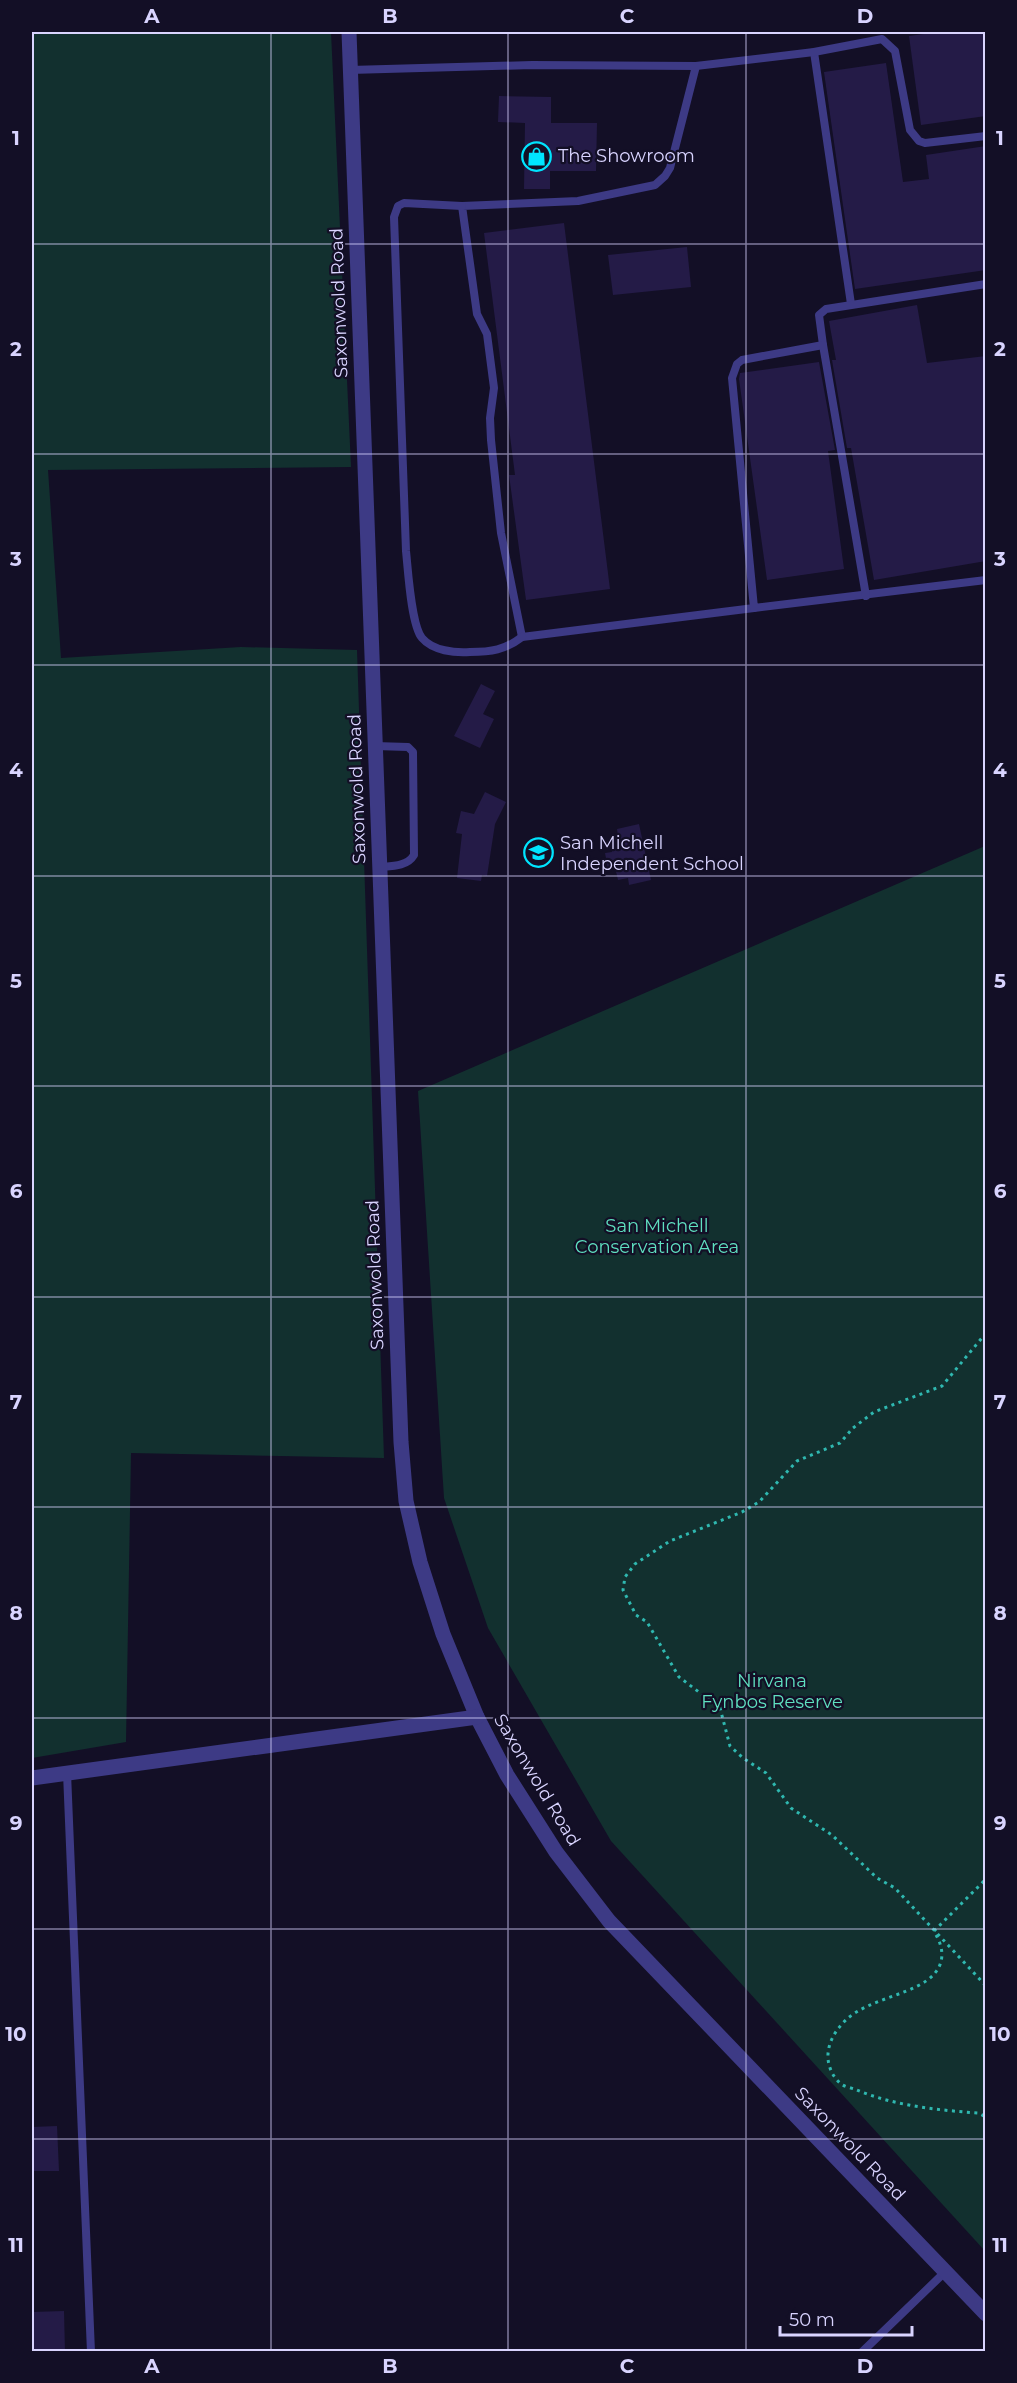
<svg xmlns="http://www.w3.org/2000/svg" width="1017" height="2383" viewBox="0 0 1017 2383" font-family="Montserrat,sans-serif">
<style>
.green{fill:#12302f}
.building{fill:#241b47}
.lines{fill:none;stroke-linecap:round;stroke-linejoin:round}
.path{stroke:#2fb8b0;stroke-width:3;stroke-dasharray:3 4.5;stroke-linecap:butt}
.lane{stroke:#3d3a85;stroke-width:8}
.street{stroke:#3d3a85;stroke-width:15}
.grid{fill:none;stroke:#d9d4ff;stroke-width:1.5;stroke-opacity:0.55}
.labels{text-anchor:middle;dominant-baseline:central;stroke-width:4.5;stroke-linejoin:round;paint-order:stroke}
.poi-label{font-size:18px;fill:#d9d4ff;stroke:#130f26;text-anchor:start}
.street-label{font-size:18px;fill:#d9d4ff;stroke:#130f26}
.park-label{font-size:18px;fill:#5fe0c0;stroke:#130f26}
.neatline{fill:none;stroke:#d9d4ff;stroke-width:2}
.grid-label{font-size:20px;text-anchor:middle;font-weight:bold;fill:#d9d4ff}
</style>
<rect width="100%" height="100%" fill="#130f26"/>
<g class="green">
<path d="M32,32H331L351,467L48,470L61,658L241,647L357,650L384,1458L131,1453L126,1742L32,1758Z"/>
<path d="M985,846V2251L611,1841L488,1628L444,1498L418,1091Z"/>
</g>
<g class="building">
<path d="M938,32H986V116L921,125L909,36Z"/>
<path d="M886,63L903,182L929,179L926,155L986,146V270L855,289L824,72Z"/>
<path d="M499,96L551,97V123H597L596,171H550V189H524L525,123L498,122Z"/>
<path d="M564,223L610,589L526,600L509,475H515L484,233Z"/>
<path d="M687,247L691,287L613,295L608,255Z"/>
<path d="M917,305L927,363L986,356V561L874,580L851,448H847L832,360H836L829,321Z"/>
<path d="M819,362L835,450L828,451L844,569L767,580L739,379L740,373Z"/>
<path d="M481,684L495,691L483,714L494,719L480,748L454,736Z"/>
<path d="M485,792L506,802L495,824L487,876L482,875L481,881L457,878L462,834L456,833L461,811L474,814Z"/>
<path d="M639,824L651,880L629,885L628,878L618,880L615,867L608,869L605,853L612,852L609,839L618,837L617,829Z"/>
<path d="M57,2126L59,2171H32V2127Z"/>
<path d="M64,2311L65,2352H32V2312Z"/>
</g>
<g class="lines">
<g class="path">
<path d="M986,1333L942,1386L874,1412L853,1428L840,1443L797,1461L759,1502L742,1512L670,1541L635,1564L625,1577L623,1590L636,1615L647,1622L679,1677L720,1708L730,1746L743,1758L766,1773L791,1808L832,1835L877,1878L895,1888L986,1986"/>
<path d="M934,1931L986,1879"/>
<path d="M936,1935C943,1947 945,1961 935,1973C918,1994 870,1998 847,2019C835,2030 827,2044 828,2059C829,2068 833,2077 840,2083C844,2087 852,2088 857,2090C895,2106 937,2110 978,2113L986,2117"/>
</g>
<g class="lane">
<path d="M814,52L851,304"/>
<path d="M696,66L670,168L665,176L655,185L578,201L462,206L477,314L487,334L494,388L490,418L491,440L501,533L522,637L754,608"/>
<path d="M350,70L532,65L696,66L814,52L882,39L895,51L910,130L919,141L925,143L986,136"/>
<path d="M462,206L404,203L398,206L394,217L406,551C408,569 411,625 422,638C433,651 455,653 470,652C491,652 505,650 522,637"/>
<path d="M986,284L826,309L819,315L823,345L742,360L737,364L732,378L754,608L986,580"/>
<path d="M823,345L866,596"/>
<path d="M375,746L408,747L413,752L414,855C407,867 391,866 379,867"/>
<path d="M67,1773L91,2352"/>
<path d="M862,2352L945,2272"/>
</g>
<g class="street">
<path d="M349,32L401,1442L406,1501L420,1562L443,1634L477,1717L507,1775L556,1852L609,1921L986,2314"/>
<path d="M32,1778L477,1717"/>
</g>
</g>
<path class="grid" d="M271,32V2352M508,32V2352M746,32V2352M32,244H986M32,454H986M32,665H986M32,876H986M32,1086H986M32,1297H986M32,1507H986M32,1718H986M32,1929H986M32,2139H986"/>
<defs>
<symbol id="shop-ring" viewBox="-11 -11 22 22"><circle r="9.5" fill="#130f26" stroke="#00e5ff" stroke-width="1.5"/><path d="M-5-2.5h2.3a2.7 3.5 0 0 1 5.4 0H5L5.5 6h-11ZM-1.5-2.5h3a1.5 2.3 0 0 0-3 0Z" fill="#00e5ff"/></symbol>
<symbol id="school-ring" viewBox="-11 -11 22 22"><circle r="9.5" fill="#130f26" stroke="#00e5ff" stroke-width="1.5"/><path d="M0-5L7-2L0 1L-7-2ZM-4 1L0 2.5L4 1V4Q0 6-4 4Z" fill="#00e5ff"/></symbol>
</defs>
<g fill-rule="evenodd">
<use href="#shop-ring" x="520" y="140" width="33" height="33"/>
<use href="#school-ring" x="522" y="836" width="33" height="33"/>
</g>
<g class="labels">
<g class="poi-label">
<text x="558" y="156">The Showroom</text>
<text x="560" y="843">San Michell<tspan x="560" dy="21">Independent School</tspan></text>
</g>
<g class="street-label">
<text transform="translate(339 303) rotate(-92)">Saxonwold Road</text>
<text transform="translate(357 789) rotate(-92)">Saxonwold Road</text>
<text transform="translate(375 1275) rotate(-92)">Saxonwold Road</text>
<text transform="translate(537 1780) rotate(59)">Saxonwold Road</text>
<text transform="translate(850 2144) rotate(46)">Saxonwold Road</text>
</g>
<g class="park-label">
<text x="657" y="1226">San Michell<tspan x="657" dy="21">Conservation Area</tspan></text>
<text x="772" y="1681">Nirvana<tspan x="772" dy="21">Fynbos Reserve</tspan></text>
</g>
</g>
<rect width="1017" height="2383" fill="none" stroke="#130f26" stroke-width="66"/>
<path d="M780 2326v9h132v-9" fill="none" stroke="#d9d4ff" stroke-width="3"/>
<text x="789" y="2326" font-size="18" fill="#d9d4ff" stroke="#130f26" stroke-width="4.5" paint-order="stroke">50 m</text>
<rect x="33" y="33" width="951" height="2317" class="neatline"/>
<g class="grid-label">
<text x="152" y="23">A</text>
<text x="390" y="23">B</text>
<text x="627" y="23">C</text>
<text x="865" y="23">D</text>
<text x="16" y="145">1</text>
<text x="1000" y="145">1</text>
<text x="16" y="356">2</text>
<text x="1000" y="356">2</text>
<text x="16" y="566">3</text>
<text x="1000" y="566">3</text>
<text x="16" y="777">4</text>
<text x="1000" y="777">4</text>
<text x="16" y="988">5</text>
<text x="1000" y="988">5</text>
<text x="16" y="1198">6</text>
<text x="1000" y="1198">6</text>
<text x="16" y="1409">7</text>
<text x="1000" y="1409">7</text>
<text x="16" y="1620">8</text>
<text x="1000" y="1620">8</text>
<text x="16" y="1830">9</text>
<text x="1000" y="1830">9</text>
<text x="16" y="2041">10</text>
<text x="1000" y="2041">10</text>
<text x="16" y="2252">11</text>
<text x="1000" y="2252">11</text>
<text x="152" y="2373">A</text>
<text x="390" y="2373">B</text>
<text x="627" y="2373">C</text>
<text x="865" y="2373">D</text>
</g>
</svg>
